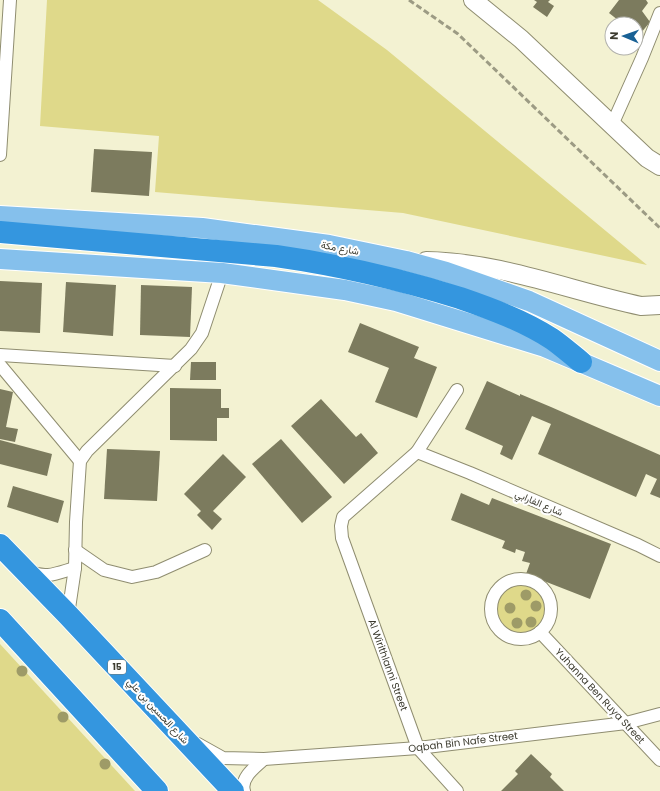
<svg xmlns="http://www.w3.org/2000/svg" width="660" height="791" viewBox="0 0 660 791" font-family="Poppins,Vazirmatn,sans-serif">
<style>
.green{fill:#dfd98a}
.building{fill:#7c7b5e}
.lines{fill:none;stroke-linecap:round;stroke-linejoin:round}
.street-casing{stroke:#8f8d70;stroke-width:14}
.secondary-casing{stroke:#8f8d70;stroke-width:20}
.primary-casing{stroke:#fff;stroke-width:22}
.highway-casing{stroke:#fff;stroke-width:24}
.street{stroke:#fff;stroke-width:12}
.secondary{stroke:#fff;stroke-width:18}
.primary{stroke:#85c0ec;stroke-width:20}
.highway{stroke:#3496df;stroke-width:22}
.rail{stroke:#9c9b84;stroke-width:3;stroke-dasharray:6 3;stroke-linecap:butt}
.tree{fill:#9e9b67}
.labels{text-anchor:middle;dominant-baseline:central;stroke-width:4;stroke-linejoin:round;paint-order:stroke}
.shield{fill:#fff;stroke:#76766d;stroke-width:1}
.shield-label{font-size:9px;font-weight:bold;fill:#3c3b2f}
.street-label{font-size:10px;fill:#3c3b2f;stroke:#fff}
</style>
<rect width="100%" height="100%" fill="#f3f2d2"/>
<g class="green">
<path d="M47,0H318L387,50L647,265L403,213L155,192L159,136L40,126Z"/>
<circle cx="521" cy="610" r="26"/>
<path d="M0,644L135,791H0Z"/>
</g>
<g class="building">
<path d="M534,0H550L548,2L554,6L547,17L533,7L537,2Z"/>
<path d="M619,0H646L648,3L642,11L650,22L636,39V24H623L609,13Z"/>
<path d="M94,149L152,152L149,196L91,192Z"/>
<path d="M0,281L42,283L40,333L0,331Z"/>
<path d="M66,282L116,285L113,336L63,332Z"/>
<path d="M141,285L192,287L190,337L140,335Z"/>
<path d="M360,323L419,347L414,358L437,367L417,418L375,402L389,368L348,352Z"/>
<path d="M191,362H216V380H190Z"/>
<path d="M487,381L520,396V394L551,407L660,455V498L650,494L657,479L646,474L636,497L538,454L551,424L532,416L512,460L500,454L503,446L465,429Z"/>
<path d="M170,388L221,389V408H229V418H217V441L170,440Z"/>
<path d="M0,389L13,392L6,427L18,429L15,442L0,439Z"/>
<path d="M321,399L356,437L361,433L378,453L344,484L291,426Z"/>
<path d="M281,439L332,497L302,523L252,464Z"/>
<path d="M0,440L52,454L47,476L0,464Z"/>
<path d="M107,449L160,451L157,501L104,499Z"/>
<path d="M223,454L246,477L213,511L222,519L212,530L197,515L201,511L184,494Z"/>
<path d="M13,486L64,501L58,523L7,507Z"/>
<path d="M461,493L489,505L492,498L611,544L590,599L526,574L530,563L522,561L525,552L516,549L515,553L502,548L505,541L451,520Z"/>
<path d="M531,754L552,774L550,777L564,791H501L518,774L515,771Z"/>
</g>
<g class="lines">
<defs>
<g id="street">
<path d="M612,125L642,58L660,13"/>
<path d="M0,155L10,0"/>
<path d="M0,355L175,366"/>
<path d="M0,365L80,461"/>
<path d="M457,390L417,452L343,517L341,526L342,538L418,748L457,791"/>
<path d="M417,452L470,473L638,545L660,556"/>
<path d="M75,550L104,570L132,577L156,572L205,550"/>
<path d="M30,571C45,580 60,572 75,568"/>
<circle cx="521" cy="609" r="30"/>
<path d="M68,615L75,568L76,522L80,461L87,451L191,349L202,333L222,273"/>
<path d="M540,632L660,760"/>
<path d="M198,744L223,758L264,759L418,748L626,723L660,714"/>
<path d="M244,791C240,778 255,767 264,759"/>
</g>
<g id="secondary">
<path d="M473,0L521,39L647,158L660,166"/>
<path d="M426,261C500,262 570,291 641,306L660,305"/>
</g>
<g id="primary">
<path d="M0,216L202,228L329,245L406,261L446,272L529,301L660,361"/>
<path d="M0,259L222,273L345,290L396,301L545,347L660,396"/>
</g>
<g id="highway">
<path d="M0,232L276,256C339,265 400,279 460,298C492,309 524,321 552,339C562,346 571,354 581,362"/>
<path d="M0,545L68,615L233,791"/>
<path d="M0,620L157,791"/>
</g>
</defs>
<use href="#street" class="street-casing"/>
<use href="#secondary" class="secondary-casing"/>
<use href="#primary" class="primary-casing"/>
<use href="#highway" class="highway-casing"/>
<use href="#street" class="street"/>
<use href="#secondary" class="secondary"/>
<use href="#primary" class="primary"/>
<use href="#highway" class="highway"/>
<path class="rail" d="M409,0L458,34L660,228"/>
</g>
<g class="tree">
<circle cx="526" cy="595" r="5.5"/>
<circle cx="536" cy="606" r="5.5"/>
<circle cx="510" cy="608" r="5.5"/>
<circle cx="531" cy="622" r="5.5"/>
<circle cx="517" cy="623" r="5.5"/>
<circle cx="22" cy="671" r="5.5"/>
<circle cx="63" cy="717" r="5.5"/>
<circle cx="105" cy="764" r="5.5"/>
</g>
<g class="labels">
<rect class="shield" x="108" y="660" width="18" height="14" rx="3"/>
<g class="shield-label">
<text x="117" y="667">15</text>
</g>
<g class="street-label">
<text transform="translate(340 248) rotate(10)">شارع مكة</text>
<text transform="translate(539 503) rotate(23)">شارع الفارابي</text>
<text transform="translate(388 665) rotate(70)">Al Wirithlanni Street</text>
<text transform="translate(600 696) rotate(47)">Yuhanna Ben Ruya Street</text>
<text transform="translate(158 711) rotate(47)">شارع الحسين بن علي</text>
<text transform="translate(463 742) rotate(-7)">Oqbah Bin Nafe Street</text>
</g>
</g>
<g transform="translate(624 36) rotate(272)"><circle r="19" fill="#ffffff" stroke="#b1b1ac"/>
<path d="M0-3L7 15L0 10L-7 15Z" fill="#196195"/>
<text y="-6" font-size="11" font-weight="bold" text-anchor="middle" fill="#3c3b2f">N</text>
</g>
</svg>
